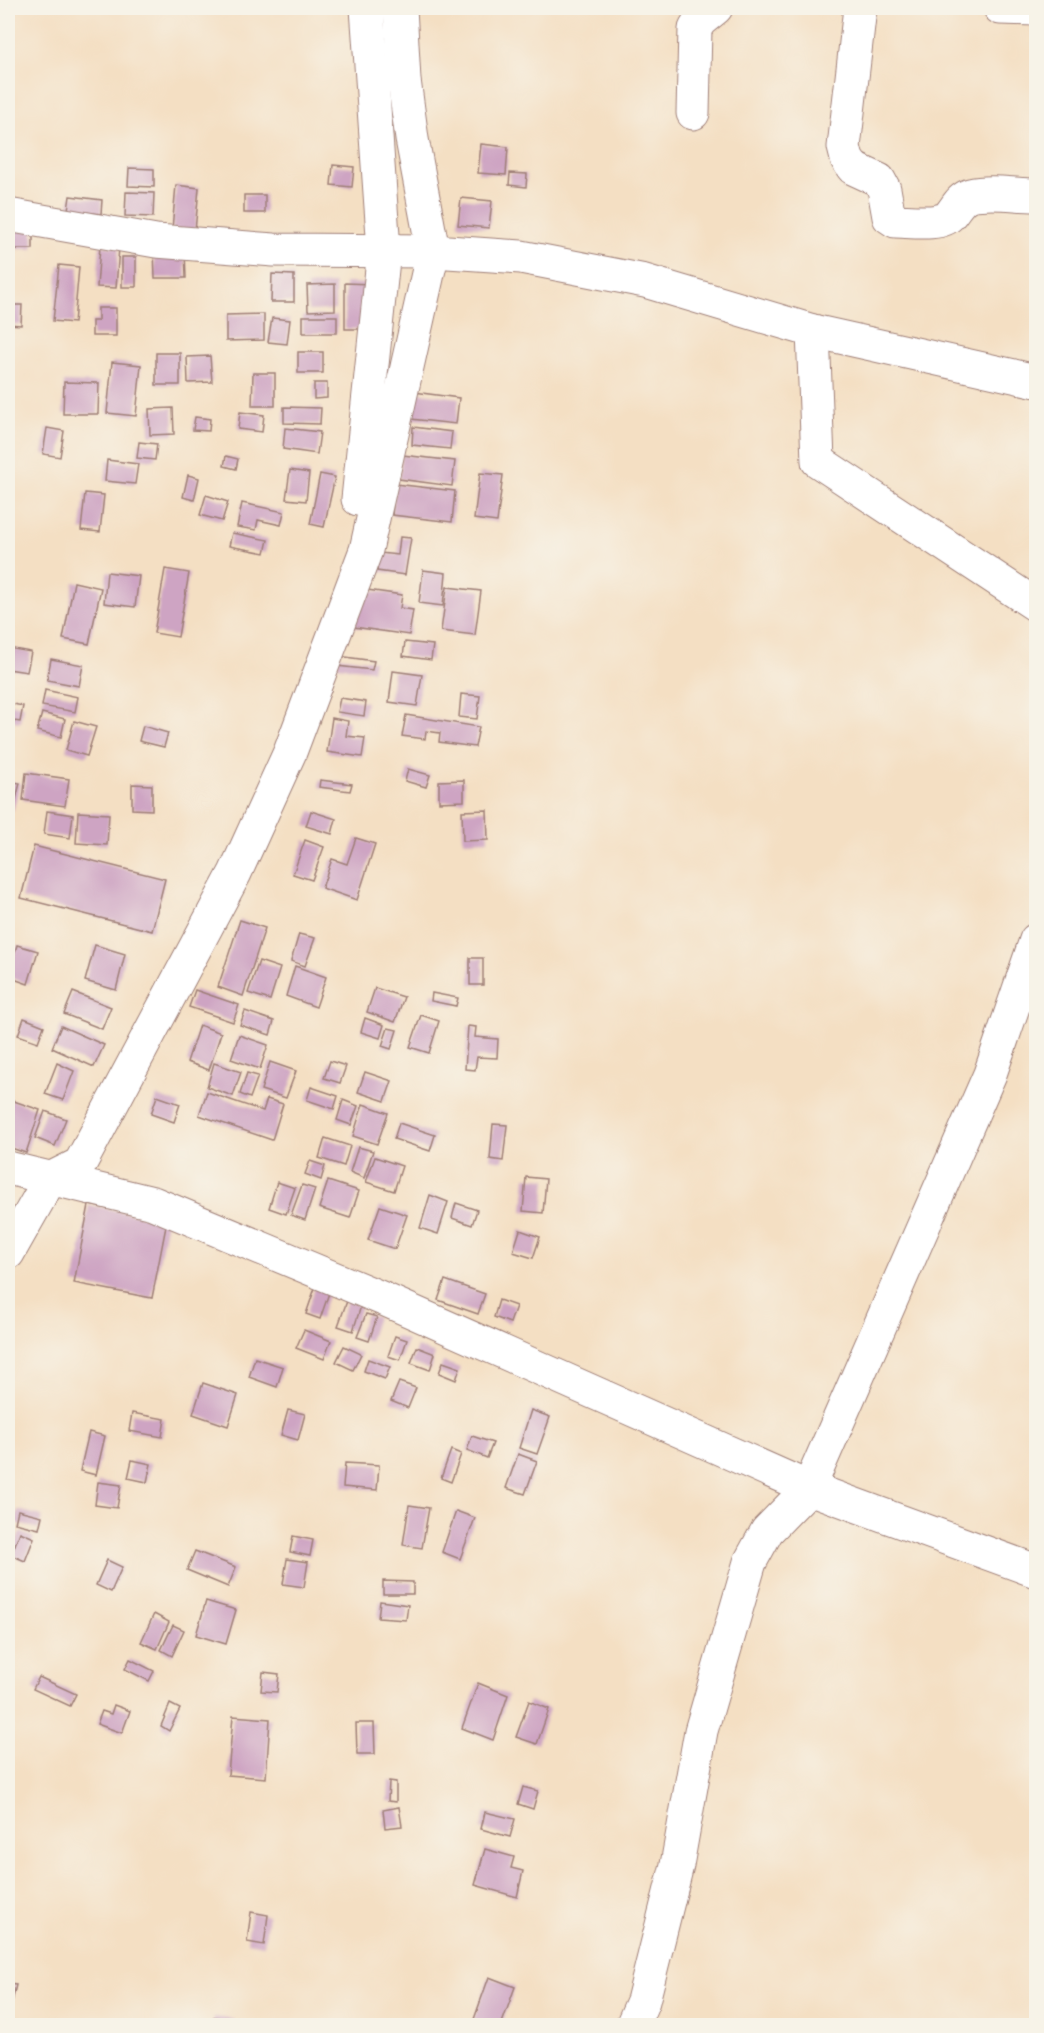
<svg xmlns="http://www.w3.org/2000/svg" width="1044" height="2033" viewBox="0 0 1044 2033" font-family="Dekko,sans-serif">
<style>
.building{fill:#cea4c3}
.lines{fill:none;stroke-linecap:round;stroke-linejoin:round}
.minor-casing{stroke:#9f7f77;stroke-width:35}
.tertiary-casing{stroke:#9f7f77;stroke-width:35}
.minor{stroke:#fff;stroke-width:33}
.tertiary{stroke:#fff;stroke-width:33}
</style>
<rect width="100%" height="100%" fill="#f7f3e8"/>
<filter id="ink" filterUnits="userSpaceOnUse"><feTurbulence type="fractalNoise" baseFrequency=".0167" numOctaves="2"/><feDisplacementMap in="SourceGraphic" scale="12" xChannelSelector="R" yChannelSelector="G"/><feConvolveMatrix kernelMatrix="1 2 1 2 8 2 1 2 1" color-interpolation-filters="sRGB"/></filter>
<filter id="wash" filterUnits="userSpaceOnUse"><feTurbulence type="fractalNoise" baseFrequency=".008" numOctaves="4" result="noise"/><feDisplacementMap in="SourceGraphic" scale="24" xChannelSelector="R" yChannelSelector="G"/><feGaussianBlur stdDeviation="1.35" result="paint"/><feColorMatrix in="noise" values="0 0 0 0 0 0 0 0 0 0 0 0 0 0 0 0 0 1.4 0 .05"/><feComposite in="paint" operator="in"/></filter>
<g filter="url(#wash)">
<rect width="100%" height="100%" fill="#f4dfc3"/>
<g id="blocks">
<g class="building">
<path d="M481,144L508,147L506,175L478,173Z"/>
<path d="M333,165L354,167L352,187L331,185Z"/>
<path d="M129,168L154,169V187L128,186Z"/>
<path d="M510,173L527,174L526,187L509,185Z"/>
<path d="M176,185L199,188L195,231L172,229Z"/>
<path d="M126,192L154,193L153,217L125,216Z"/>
<rect x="244" y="195" width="21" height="18"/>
<path d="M70,196L102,200L101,214L68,210Z"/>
<path d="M461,198L492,201L489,228L458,225Z"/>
<path d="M8,229L33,230V249H8Z"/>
<path d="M100,246L119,247L116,288L97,287Z"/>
<path d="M185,249L186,278H155L154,250Z"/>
<rect x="122" y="257" width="14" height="30"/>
<path d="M59,265L79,267L74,323L53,321Z"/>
<path d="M272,274L294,275V302H271Z"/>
<path d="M345,283L371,284L370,329H345Z"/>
<path d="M335,284V310L308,311L307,285Z"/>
<path d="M8,305H22L21,325L8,324Z"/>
<path d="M98,308H116V336H92V321H98Z"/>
<path d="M264,314V340L226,341V315Z"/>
<rect x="303" y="316" width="34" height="17"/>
<path d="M272,318L290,320L287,344L268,342Z"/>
<rect x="298" y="352" width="25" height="21"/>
<rect x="156" y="353" width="24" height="32"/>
<path d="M210,356L212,382L188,383L187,357Z"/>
<path d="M112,362L141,365L136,416L107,413Z"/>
<path d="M253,373H275V406H252Z"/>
<path d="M64,382L99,383L98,414H63Z"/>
<path d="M314,383H327V398L314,399Z"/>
<path d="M414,392L459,398L456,424L411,419Z"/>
<path d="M284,407L321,408L320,424L284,423Z"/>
<path d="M173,408L174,434L150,435L149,409Z"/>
<path d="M240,412L264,415L262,432L238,429Z"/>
<path d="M195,417L210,419L209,431L193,430Z"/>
<path d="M413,427L452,432L450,449L412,445Z"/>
<path d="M47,428L64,431L60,457L43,454Z"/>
<path d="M285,428L320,432L317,454L283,449Z"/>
<path d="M139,442L157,444L155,460L137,458Z"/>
<path d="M402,455L455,461L452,486L399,479Z"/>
<path d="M226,456L238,459L236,469L224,466Z"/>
<path d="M107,460L138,464L135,484L105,481Z"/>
<path d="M290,470L309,473L306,501L286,499Z"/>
<path d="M480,473L503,475L497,522L474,519Z"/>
<path d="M320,474L335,477L324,527L310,524Z"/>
<path d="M188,475L199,478L194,500L183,497Z"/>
<path d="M395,484L455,491L452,522L392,515Z"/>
<path d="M85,493L104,495L100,532L81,530Z"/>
<path d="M206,495L228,502L222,521L200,515Z"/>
<path d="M242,503L284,512L281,525L258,520L256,530L237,527Z"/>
<path d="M232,533L268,540L265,553L229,546Z"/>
<path d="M400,537L411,538L405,575L377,571L380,553L398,555Z"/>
<path d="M165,569L189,573L178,637L154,633Z"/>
<path d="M423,570L446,573L443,606L419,603Z"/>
<path d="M107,572L139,576L135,607L104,603Z"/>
<path d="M74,582L101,588L89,644L63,639Z"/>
<path d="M447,587L481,591L475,635L441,631Z"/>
<path d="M360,589L402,595L400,608L413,610L409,635L354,627Z"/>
<path d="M405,642L433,645L431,660L403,656Z"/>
<path d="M8,648L31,652L27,672L8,669Z"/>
<path d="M338,656L374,661L372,670L337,666Z"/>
<path d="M51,659L83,665L79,686L47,680Z"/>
<path d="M393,671L422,675L417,706L389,702Z"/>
<path d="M45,690L78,697L75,712L42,706Z"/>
<path d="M461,694L480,696L477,719L459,717Z"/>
<path d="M340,698L366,702L364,716L337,712Z"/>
<path d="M8,703L23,706L20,722L8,720Z"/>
<path d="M42,713L65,719L61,737L37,731Z"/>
<path d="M406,715L479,727L475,747L439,742L440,733L426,731L425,739L402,736Z"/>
<path d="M332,718L348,721L346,736L365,738L362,757L327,752Z"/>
<path d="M74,721L96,727L87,756L66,750Z"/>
<path d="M143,726L168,733L164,747L139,741Z"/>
<path d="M8,740L13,742L8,763Z"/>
<path d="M408,769L430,775L426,787L405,781Z"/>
<path d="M26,773L69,779L65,806L23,800Z"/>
<path d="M320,780L352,784L350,791L319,787Z"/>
<path d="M464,780V801L439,802V781Z"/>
<path d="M8,781L20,783L13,811L8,809Z"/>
<path d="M132,784L152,785V810L132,809Z"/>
<path d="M487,810L488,840L463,841L462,811Z"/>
<path d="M47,811L73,815L70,838L44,834Z"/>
<path d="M311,811L336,819L332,834L306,826Z"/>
<path d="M78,812L109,814L107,845L76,843Z"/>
<path d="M356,838L375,844L357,900L322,888L332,859L347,864Z"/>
<path d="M305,840L324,847L312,880L293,874Z"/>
<path d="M34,846L165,879L152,931L21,898Z"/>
<path d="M240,920L265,928L243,996L218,987Z"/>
<path d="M299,934L315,938L305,966L291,961Z"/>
<path d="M17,945L38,951L28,984L8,977Z"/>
<path d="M95,945L125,954L116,990L85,981Z"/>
<rect x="470" y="958" width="13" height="27"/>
<path d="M259,961L280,968L270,1000L248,993Z"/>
<path d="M295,966L326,977L316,1007L286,996Z"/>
<path d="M375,988L404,997L395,1022L367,1012Z"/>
<path d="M195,990L239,1005L233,1022L189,1007Z"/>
<path d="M73,992L111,1007L102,1029L64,1014Z"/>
<path d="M432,993L458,998L456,1006L431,1001Z"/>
<path d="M245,1011L274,1021L270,1035L240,1025Z"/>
<path d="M421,1015L439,1021L429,1053L410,1047Z"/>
<path d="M24,1018L44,1026L38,1042L18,1035Z"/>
<path d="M365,1018L384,1025L380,1038L361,1032Z"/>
<path d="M199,1025L221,1033L209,1070L187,1062Z"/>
<path d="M61,1026L104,1045L94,1067L52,1048Z"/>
<path d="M468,1026L476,1027L475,1037L498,1039L497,1058L477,1057L475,1070L465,1069Z"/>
<path d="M388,1028L397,1030L391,1049L382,1046Z"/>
<path d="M239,1035L268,1045L260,1069L231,1059Z"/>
<path d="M330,1061L346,1066L340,1083L324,1078Z"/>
<path d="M270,1062L296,1071L286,1098L261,1090Z"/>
<path d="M57,1063L74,1071L63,1100L45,1094Z"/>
<path d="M214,1063L241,1072L233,1096L207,1087Z"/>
<path d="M365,1072L392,1081L385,1101L358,1092Z"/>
<path d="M247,1073L258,1076L250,1098L240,1094Z"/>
<path d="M311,1087L338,1096L334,1109L307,1100Z"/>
<path d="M207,1092L263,1111L267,1099L283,1104L272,1140L199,1115Z"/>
<path d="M157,1096L180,1104L174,1122L151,1114Z"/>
<path d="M8,1099L40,1110L26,1153L8,1147Z"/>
<path d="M343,1100L358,1106L351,1125L337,1120Z"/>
<path d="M363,1104L388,1113L377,1144L353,1136Z"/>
<path d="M45,1111L66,1119L55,1146L35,1138Z"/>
<path d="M399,1123L435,1135L430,1151L394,1139Z"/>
<path d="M493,1124L507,1125L503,1161L490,1159Z"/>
<path d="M325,1138L350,1146L344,1166L319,1158Z"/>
<path d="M358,1147L373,1151L364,1178L350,1172Z"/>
<path d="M375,1157L402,1166L394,1191L366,1182Z"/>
<path d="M310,1161L325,1166L321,1180L305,1174Z"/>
<path d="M526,1177L546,1179L543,1213L523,1211Z"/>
<path d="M328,1181L359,1191L350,1218L319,1208Z"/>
<path d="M277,1182L295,1188L286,1214L269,1208Z"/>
<path d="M302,1185L315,1189L305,1220L291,1215Z"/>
<path d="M430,1195L448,1202L438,1234L420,1228Z"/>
<path d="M456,1203L477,1210L472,1225L452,1218Z"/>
<path d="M89,1205L167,1221L152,1298L74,1283Z"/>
<path d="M380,1206L407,1215L395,1249L368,1240Z"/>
<path d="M520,1230L540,1237L533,1258L513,1252Z"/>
<path d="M445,1280L485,1294L478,1314L438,1300Z"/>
<path d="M316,1285L330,1290L320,1319L306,1314Z"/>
<path d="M499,1300L516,1306L510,1323L494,1317Z"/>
<path d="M347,1301L361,1306L353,1331L338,1326Z"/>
<path d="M366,1314L377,1317L369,1341L357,1337Z"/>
<path d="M304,1330L331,1341L324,1359L296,1348Z"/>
<path d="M395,1336L407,1340L400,1360L388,1356Z"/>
<path d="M344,1346L361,1354L353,1370L336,1362Z"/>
<path d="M417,1347L435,1354L430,1370L411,1363Z"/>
<path d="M255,1358L283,1367L277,1387L249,1377Z"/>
<path d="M368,1359L390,1367L385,1379L364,1371Z"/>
<path d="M443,1362L460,1368L456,1380L439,1373Z"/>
<path d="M399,1382L416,1388L408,1408L391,1401Z"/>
<path d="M203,1383L238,1395L228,1426L193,1414Z"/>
<path d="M288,1410L305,1414L298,1440L281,1435Z"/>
<path d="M531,1410L550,1417L537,1454L519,1448Z"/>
<path d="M132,1413L165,1419L162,1437L129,1431Z"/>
<path d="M89,1432L105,1436L96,1475L80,1471Z"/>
<path d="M472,1436L493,1443L487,1458L467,1450Z"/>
<path d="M451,1450L461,1454L451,1482L441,1478Z"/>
<path d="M518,1454L537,1461L525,1494L506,1488Z"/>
<path d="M132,1460L151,1464L147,1482L128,1478Z"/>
<path d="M345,1463L379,1465L377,1490L343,1487Z"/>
<path d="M98,1482L121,1485L117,1508L95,1505Z"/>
<path d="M409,1505L429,1508L422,1548L403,1545Z"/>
<path d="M18,1510L42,1516L39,1529L15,1523Z"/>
<path d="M456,1511L475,1518L460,1559L442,1552Z"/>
<path d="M20,1532L34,1538L25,1561L11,1555Z"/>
<path d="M293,1536L313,1540L310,1556L290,1552Z"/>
<path d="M195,1551L236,1567L228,1587L187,1570Z"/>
<path d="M287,1559L308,1562L304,1587L283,1584Z"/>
<path d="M107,1560L122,1567L111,1592L96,1585Z"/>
<path d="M383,1581L413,1582V1594H383Z"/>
<path d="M206,1601L236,1610L226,1644L196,1635Z"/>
<path d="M380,1601L408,1605L406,1620L378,1618Z"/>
<path d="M154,1614L169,1622L157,1649L141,1642Z"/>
<path d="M173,1625L184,1630L172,1656L161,1650Z"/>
<path d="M130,1659L154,1671L149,1681L125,1669Z"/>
<path d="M263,1672L279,1674L277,1692L261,1691Z"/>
<path d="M39,1677L76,1694L70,1706L33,1689Z"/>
<path d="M478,1683L508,1695L493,1740L462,1728Z"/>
<path d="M529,1701L549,1709L537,1744L516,1737Z"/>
<path d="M170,1704L180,1709L169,1731L161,1726Z"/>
<path d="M114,1705L130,1711L122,1733L97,1724L102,1711L111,1714Z"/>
<path d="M233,1716L270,1719L266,1778L228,1775Z"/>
<path d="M356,1723H374L375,1754H357Z"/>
<path d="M389,1781L396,1782V1802L388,1801Z"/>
<path d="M523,1787L538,1791L533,1809L518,1804Z"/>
<path d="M399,1807L402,1826L385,1828L383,1810Z"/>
<path d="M485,1812L515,1819L510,1837L481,1829Z"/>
<path d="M485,1849L514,1857L511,1868L523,1871L517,1897L475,1885Z"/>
<path d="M251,1912L268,1915L264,1945L247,1942Z"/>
<path d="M489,1977L515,1987L501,2026H484L473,2022Z"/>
<path d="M8,1984L16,1985L8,2019Z"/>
<path d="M214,2017L235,2020V2026H213Z"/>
</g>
</g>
</g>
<g filter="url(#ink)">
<use href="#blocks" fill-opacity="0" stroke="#9f7f77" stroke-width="1.5"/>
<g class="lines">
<defs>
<g id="minor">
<path d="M860,8L844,147L847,159L853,168L879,180L884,189L889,217L895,221C909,221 941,226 950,215C957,207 959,199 970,195C990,190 1016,195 1036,195"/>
<path d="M1000,8L1036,9"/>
<path d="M693,113L695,29L700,21L716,8"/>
<path d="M8,215L156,241L274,250L433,251L521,257L645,281L813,331L1036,381"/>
<path d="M813,331L818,461L1036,605"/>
<path d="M358,499L384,250L367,8"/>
<path d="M8,1253L50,1179L80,1164L235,873L290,752L366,550L433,251L412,139L404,80L400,8"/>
</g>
<g id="tertiary">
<path d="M8,1168L153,1203L386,1300L809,1488L1036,1571"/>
<path d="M632,2026L643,2001L677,1865L701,1731L750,1562L767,1531L809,1488L990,1074L1036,940"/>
</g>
</defs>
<use href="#minor" class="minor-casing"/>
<use href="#tertiary" class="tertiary-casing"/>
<use href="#minor" class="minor"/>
<use href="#tertiary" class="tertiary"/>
</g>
</g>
<rect width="1044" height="2033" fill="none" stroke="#f7f3e8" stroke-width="30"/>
</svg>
